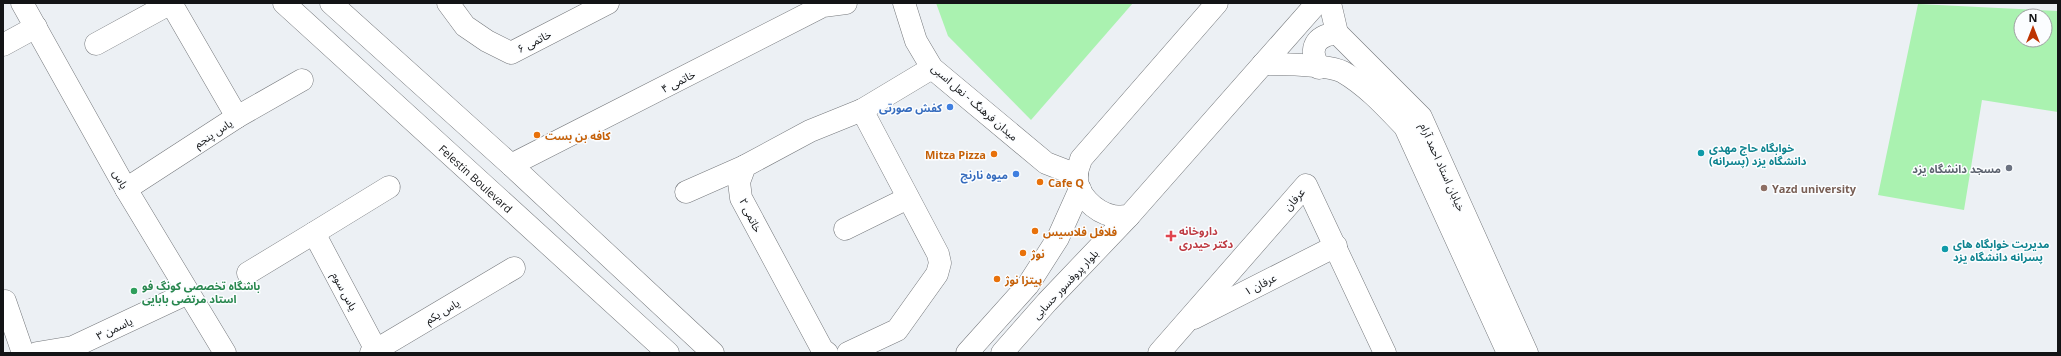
<svg xmlns="http://www.w3.org/2000/svg" width="2061" height="356" viewBox="0 0 2061 356" font-family="'Open Sans','Noto Sans Arabic',sans-serif">
<style>
.green{fill:#aaf2b0;fill-rule:evenodd}
.lines{fill:none;stroke-linecap:round;stroke-linejoin:round}
.minor-casing{stroke:#75787c;stroke-width:23}
.major-casing{stroke:#75787c;stroke-width:23}
.minor{stroke:#fff;stroke-width:22}
.major{stroke:#fff;stroke-width:22}
.shop-dot{fill:#3f7fe0;stroke:#fbfdff;stroke-width:1.5}
.food-dot{fill:#e8710a;stroke:#fbfdff;stroke-width:1.5}
.culture-dot{fill:#0f9aa8;stroke:#fbfdff;stroke-width:1.5}
.worship-dot{fill:#6b7280;stroke:#fbfdff;stroke-width:1.5}
.education-dot{fill:#8d6e63;stroke:#fbfdff;stroke-width:1.5}
.health-dot{fill:#e0444e;stroke:#fbfdff;stroke-width:1.5}
.leisure-dot{fill:#2e9e5b;stroke:#fbfdff;stroke-width:1.5}
.labels{text-anchor:middle;dominant-baseline:central;stroke-width:3;stroke-linejoin:round;paint-order:stroke}
.street-label{font-size:11px;fill:#131416;stroke:#fbfdff}
.shop-label{font-size:11px;font-weight:bold;fill:#366cbe;stroke:#fbfdff;text-anchor:end}
.food-label{font-size:11px;font-weight:bold;fill:#c56008;stroke:#fbfdff;text-anchor:start}
.culture-label{font-size:11px;font-weight:bold;fill:#0d838f;stroke:#fbfdff;text-anchor:start}
.worship-label{font-size:11px;font-weight:bold;fill:#5b616d;stroke:#fbfdff;text-anchor:end}
.education-label{font-size:11px;font-weight:bold;fill:#785e54;stroke:#fbfdff;text-anchor:start}
.health-label{font-size:11px;font-weight:bold;fill:#be3a42;stroke:#fbfdff;text-anchor:start}
.leisure-label{font-size:11px;font-weight:bold;fill:#27864d;stroke:#fbfdff;text-anchor:start}
</style>
<rect width="100%" height="100%" fill="#ecf0f4"/>
<g class="green">
<path d="M936,3H1133L1031,120L948,36Z"/>
<path d="M1918,4L2058,11V112L1982,100L1964,210L1878,195ZM2021,16H2045V40H2021Z"/>
</g>
<g class="lines">
<defs>
<g id="minor">
<path d="M22,3L126,189L225,353"/>
<path d="M171,3L237,117"/>
<path d="M448,3L465,26L487,41L511,53L608,3"/>
<path d="M96,44L171,3"/>
<path d="M3,45L36,27"/>
<path d="M511,165L823,6L846,3"/>
<path d="M126,189L237,117L302,80"/>
<path d="M686,192L745,166"/>
<path d="M845,229L908,198"/>
<path d="M314,233L389,187"/>
<path d="M248,273L314,233L376,350"/>
<path d="M5,301L23,353"/>
<path d="M1194,318L1336,246"/>
<path d="M37,353L73,347L188,293"/>
<path d="M371,353L514,268"/>
<path d="M827,353L822,349L741,198L739,182L745,166L810,131L862,110L932,68"/>
<path d="M848,353L897,330L937,274L940,263L938,254L862,110"/>
<path d="M1159,353L1306,185L1385,353"/>
</g>
<g id="major">
<path id="s1" d="M284,3L668,353"/>
<path d="M331,3L511,165L713,353"/>
<path d="M904,3L916,41L932,68L1046,163L1077,175"/>
<path d="M1217,3L1081,159C1080,164 1077,169 1077,174C1075,194 1095,212 1113,216C1118,217 1124,216 1129,216L1317,3"/>
<path d="M1330,3L1337,33L1421,117L1527,353"/>
<path d="M1263,64C1282,64 1327,64 1343,72C1367,86 1386,107 1405,127L1508,353"/>
<path d="M1319,68C1308,48 1315,36 1337,33"/>
<path d="M967,353L1028,285L1058,238L1080,189"/>
<path d="M1002,353L1047,302L1129,216"/>
</g>
</defs>
<use href="#minor" class="minor-casing"/>
<use href="#major" class="major-casing"/>
<use href="#minor" class="minor"/>
<use href="#major" class="major"/>
</g>
<g class="shop-dot">
<circle cx="950" cy="107" r="4"/>
<circle cx="1016" cy="174" r="4"/>
</g>
<g class="food-dot">
<circle cx="537" cy="135" r="4"/>
<circle cx="994" cy="154" r="4"/>
<circle cx="1040" cy="182" r="4"/>
<circle cx="1035" cy="231" r="4"/>
<circle cx="1023" cy="253" r="4"/>
<circle cx="997" cy="279" r="4"/>
</g>
<g class="culture-dot">
<circle cx="1701" cy="153" r="4"/>
<circle cx="1945" cy="249" r="4"/>
</g>
<circle class="worship-dot" cx="2009" cy="168" r="4"/>
<circle class="education-dot" cx="1764" cy="188" r="4"/>
<path class="health-dot" d="M1169 230h4v4h4v4h-4v4h-4v-4h-4v-4h4z"/>
<circle class="leisure-dot" cx="134" cy="291" r="4"/>
<g class="labels">
<g class="street-label">
<text transform="translate(534 41) rotate(-27)">خاتمی ۶</text>
<text transform="translate(678 81) rotate(-27)">خاتمی ۴</text>
<text transform="translate(975 102) rotate(41)">میدان فرهنگ - نعل اسبی</text>
<text transform="translate(213 133) rotate(-33)">یاس پنجم</text>
<text transform="translate(1443 167) rotate(66)">خیابان استاد احمد آرام</text>
<text stroke="none"><textPath href="#s1" startOffset="260">Felestin Boulevard</textPath></text>
<text transform="translate(121 179) rotate(61)">یاس</text>
<text transform="translate(1294 199) rotate(-49)">عرفان</text>
<text transform="translate(751 215) rotate(64)">خاتمی ۲</text>
<text transform="translate(1065 284) rotate(-47)">بلوار پروفسور حسابی</text>
<text transform="translate(1260 284) rotate(-27)">عرفان ۱</text>
<text transform="translate(345 291) rotate(62)">یاس سوم</text>
<text transform="translate(442 311) rotate(-31)">یاس یکم</text>
<text transform="translate(114 328) rotate(-25)">یاسمن ۳</text>
</g>
<g class="shop-label">
<text x="942" y="107">کفش صورتی</text>
<text x="1008" y="174">میوه نارنج</text>
</g>
<g class="food-label">
<text x="545" y="135">کافه بن بست</text>
<text x="986" y="154" text-anchor="end">Mitza Pizza</text>
<text x="1048" y="182">Cafe Q</text>
<text x="1043" y="231">فلافل فلاسیس</text>
<text x="1031" y="253">نوژ</text>
<text x="1005" y="279">پیتزا نوژ</text>
</g>
<g class="culture-label">
<text x="1709" y="147">خوابگاه حاج مهدی<tspan x="1709" dy="13">(پسرانه) دانشگاه یزد</tspan></text>
<text x="1953" y="243">مدیریت خوابگاه های<tspan x="1953" dy="13">پسرانه دانشگاه یزد</tspan></text>
</g>
<g class="worship-label">
<text x="2001" y="168">مسجد دانشگاه یزد</text>
</g>
<g class="education-label">
<text x="1772" y="188">Yazd university</text>
</g>
<g class="health-label">
<text x="1179" y="230">داروخانه<tspan x="1179" dy="13">دکتر حیدری</tspan></text>
</g>
<g class="leisure-label">
<text x="142" y="285">باشگاه تخصصی کونگ فو<tspan x="142" dy="13">استاد مرتضی بابایی</tspan></text>
</g>
</g>
<rect width="2061" height="356" fill="none" stroke="#131416" stroke-width="8"/>
<g transform="translate(2033 28)"><circle r="19" fill="#fbfdff" stroke="#9ea0a2"/>
<path d="M0-3L7 15L0 10L-7 15Z" fill="#bd3402"/>
<text y="-6" font-size="11" font-weight="bold" text-anchor="middle" fill="#131416">N</text>
</g>
</svg>
